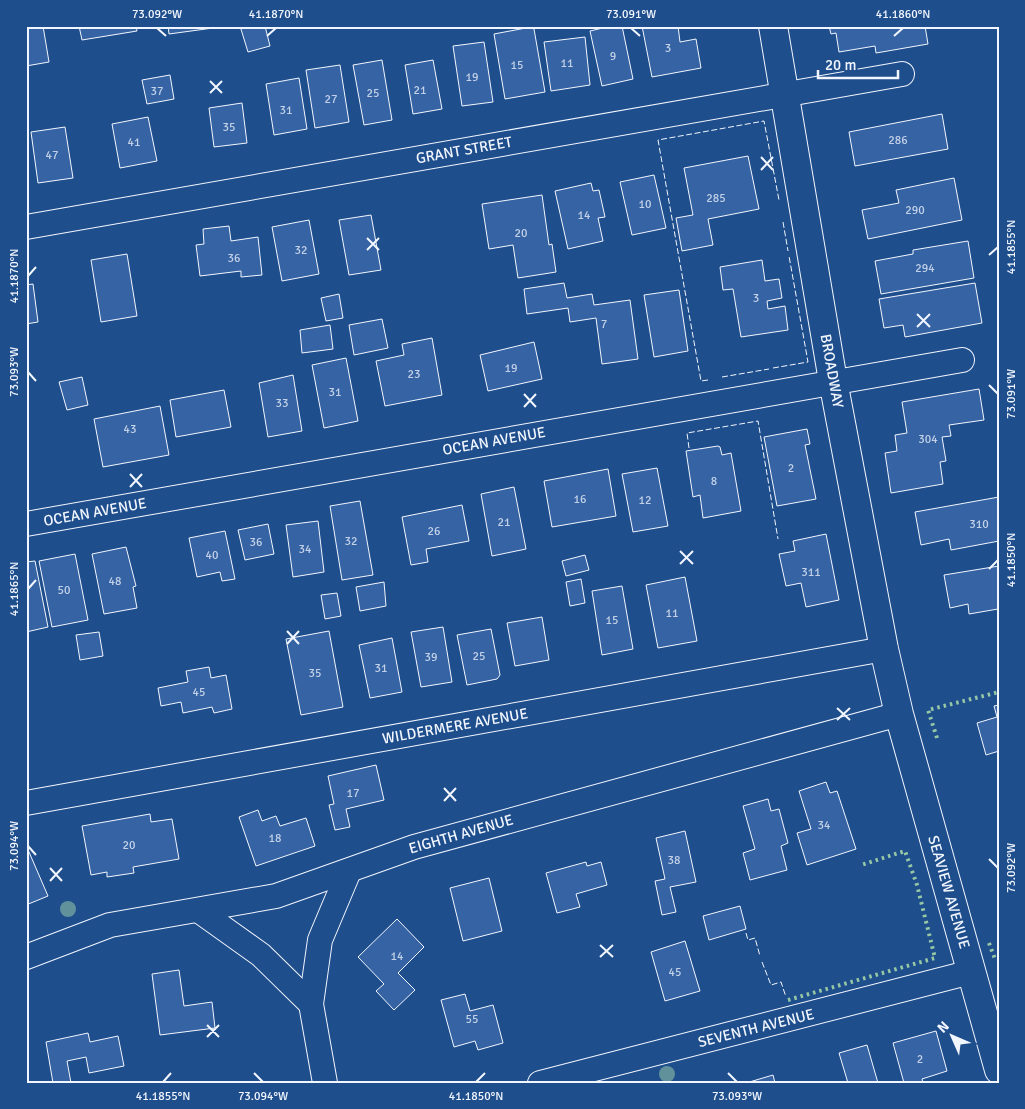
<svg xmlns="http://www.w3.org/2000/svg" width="1025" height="1109" viewBox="0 0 1025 1109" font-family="Signika,sans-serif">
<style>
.building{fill:#3563a3;stroke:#f2f6ff}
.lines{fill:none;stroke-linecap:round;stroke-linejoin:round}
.minor-casing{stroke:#f2f6ff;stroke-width:26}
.tertiary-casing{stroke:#f2f6ff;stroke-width:30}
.minor{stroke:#1f4e8c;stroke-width:24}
.tertiary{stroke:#1f4e8c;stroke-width:28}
.hedge{stroke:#97c8a6;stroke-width:4;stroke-dasharray:2.5 4;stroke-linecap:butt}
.fence{stroke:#f2f6ff;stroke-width:1;stroke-dasharray:6 2.5;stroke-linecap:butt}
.tree{fill:#61919a}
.ticks{fill:none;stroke:#f2f6ff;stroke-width:2}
.labels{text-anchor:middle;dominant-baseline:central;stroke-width:4;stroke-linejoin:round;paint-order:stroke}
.number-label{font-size:12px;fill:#c3d1e8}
.street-label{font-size:15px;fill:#f2f6ff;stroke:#1f4e8c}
.neatline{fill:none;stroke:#f2f6ff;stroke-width:2}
.ticks-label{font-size:12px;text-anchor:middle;fill:#f2f6ff}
</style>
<rect width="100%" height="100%" fill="#1f4e8c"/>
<g class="building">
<path d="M26,26H43L49,62L26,66Z"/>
<path d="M79,26H136L137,31L82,40Z"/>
<path d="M168,26H213V28L169,34Z"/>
<path d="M240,26H265L270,46L248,52Z"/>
<path d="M611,26H622L633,79L602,86L590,31Z"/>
<path d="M642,26H678L680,42L696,39L701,68L652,77Z"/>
<path d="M829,26H925L928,44L876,53L875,46L839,52L836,33L831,34Z"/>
<path d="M531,27L534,29L545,92L505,99L494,34Z"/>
<path d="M585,37L590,85L551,91L544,42Z"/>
<path d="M484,42L493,102L462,106L453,46Z"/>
<path d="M382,60L392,120L364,125L353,65Z"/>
<path d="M433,60L442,109L413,114L405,65Z"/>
<path d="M340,65L349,122L315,128L306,70Z"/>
<path d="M170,75L174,99L147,104L142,80Z"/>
<path d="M299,78L307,129L274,135L266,84Z"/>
<path d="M242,103L247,143L214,147L209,108Z"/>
<path d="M942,114L948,149L855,166L849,132Z"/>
<path d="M148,117L157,161L120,168L112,124Z"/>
<path d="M65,127L73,178L38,183L31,132Z"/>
<path d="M748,156L759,209L708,219L713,245L682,251L676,218L693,215L684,168Z"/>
<path d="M654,175L666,228L632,235L620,182Z"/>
<path d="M954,178L962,220L868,239L862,210L899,203L896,190Z"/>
<path d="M591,183L593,191L599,190L605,217L598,218L603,241L568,249L555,191Z"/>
<path d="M542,195L549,245L552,244L556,272L518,278L513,245L489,249L482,204Z"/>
<path d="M371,215L381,270L349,275L339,220Z"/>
<path d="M309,220L319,274L282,281L272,227Z"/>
<path d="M229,226L231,241L258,237L262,275L241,277V271L200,276L196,245L204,244L203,229Z"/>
<path d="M968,241L974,278L881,294L875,261L913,254V250Z"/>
<path d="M127,254L137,316L101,322L91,260Z"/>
<path d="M762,260L765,281L779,279L782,298L767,301L768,309L785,306L788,330L741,337L733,289L723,290L720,267Z"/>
<path d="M564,283L567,298L592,294L594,305L630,300L638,359L602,364L596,318L570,322L568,308L527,314L524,289Z"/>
<path d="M975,283L982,323L905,337L903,325L884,328L879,299Z"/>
<path d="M33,284L38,322L26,324V285Z"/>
<path d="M679,290L688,351L654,357L644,295Z"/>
<path d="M339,294L343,318L326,321L321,298Z"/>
<path d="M382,319L388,348L354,355L349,325Z"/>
<path d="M330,325L333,349L302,353L300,330Z"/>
<path d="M432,338L442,395L385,406L376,361L404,355L402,344Z"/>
<path d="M534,342L542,379L488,391L480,355Z"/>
<path d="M346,358L358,421L324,428L312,365Z"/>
<path d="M293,375L302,431L268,437L259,383Z"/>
<path d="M82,377L88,405L67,410L59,382Z"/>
<path d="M979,389L984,420L949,425L951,436L942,437L946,461L940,462L943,484L891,493L885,453L897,451L895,435L907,433L902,402Z"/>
<path d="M224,390L231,427L176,437L170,400Z"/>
<path d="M160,406L169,455L103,467L94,419Z"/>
<path d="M807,429L810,444L805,445L816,499L777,506L764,437Z"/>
<path d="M718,446L720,447L722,455L731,453L741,511L703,518L700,495L693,497L686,451Z"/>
<path d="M657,468L668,526L633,532L622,474Z"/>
<path d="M608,469L616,516L552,527L544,481Z"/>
<path d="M514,487L526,549L492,556L481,494Z"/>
<path d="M999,497V541L951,550L949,539L921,545L915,512Z"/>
<path d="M360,501L373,575L342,580L330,506Z"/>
<path d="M462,505L469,541L426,549L428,562L411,565L402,517Z"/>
<path d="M318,521L324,572L293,577L286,525Z"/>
<path d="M268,524L274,554L245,560L238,530Z"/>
<path d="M225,531L235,579L222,581L220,572L197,577L189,538Z"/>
<path d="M826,534L839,600L806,607L801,583L786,586L779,554L795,551L793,541Z"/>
<path d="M126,547L136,586L133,587L137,608L104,614L92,554Z"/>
<path d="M75,554L88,620L52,627L39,561Z"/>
<path d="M585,555L589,570L566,576L562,561Z"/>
<path d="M35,561L48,627L26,632V562Z"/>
<path d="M999,566V613L998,609L969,614L968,604L950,608L944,575Z"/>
<path d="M685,577L697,641L658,648L646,585Z"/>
<path d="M581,579L585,603L570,606L566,582Z"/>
<path d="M384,582L386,606L360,611L356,587Z"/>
<path d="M622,586L633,649L602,655L592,591Z"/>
<path d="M337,593L341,616L325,619L321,595Z"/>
<path d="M542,617L549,660L515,666L507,623Z"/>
<path d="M443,627L452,682L421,687L411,632Z"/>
<path d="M491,629L500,675L497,679L467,685L457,635Z"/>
<path d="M329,631L343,707L301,715L286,639Z"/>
<path d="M99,632L103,656L80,660L76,635Z"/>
<path d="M392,638L402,692L370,698L359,645Z"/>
<path d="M209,667L211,678L226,675L232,709L214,713L212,707L183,713L181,702L161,706L158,688L188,682L186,671Z"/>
<path d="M999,705V751L986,755L977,723L997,717L994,706Z"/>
<path d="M376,765L384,800L346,809L350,827L335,830L329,805L334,804L328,776Z"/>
<path d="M826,782L830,793L837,791L856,849L807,865L797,833L811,829L799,791Z"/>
<path d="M768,799L771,811L779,809L788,843L781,846L787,870L750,880L743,853L755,849L743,806Z"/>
<path d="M258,810L262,821L276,816L280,826L306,818L315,846L256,866L239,817Z"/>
<path d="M150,814L151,822L172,819L179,859L133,867L134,873L107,877V872L91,875L82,826Z"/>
<path d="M685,831L696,882L670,887L676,912L662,915L655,881L665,879L656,838Z"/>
<path d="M26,845L48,896L26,905Z"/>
<path d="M586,862L587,866L601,862L607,885L576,894L580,907L557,913L546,873Z"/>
<path d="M489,878L502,931L463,941L450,888Z"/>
<path d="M740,906L746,929L709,940L703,916Z"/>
<path d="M397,919L424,947L398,973L415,990L394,1010L376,991L384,984L358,957Z"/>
<path d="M685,941L700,991L665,1001L651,952Z"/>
<path d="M179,970L184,1006L212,1002L215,1028L160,1035L152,974Z"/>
<path d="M465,994L470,1011L493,1005L503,1043L478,1050L475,1041L454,1047L441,1000Z"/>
<path d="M936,1031L947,1071L922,1079L923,1083H904L893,1043Z"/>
<path d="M88,1033L90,1042L118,1036L124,1066L89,1073L86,1057L67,1061L71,1083H53L46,1042Z"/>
<path d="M867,1045L878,1083H848L839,1053Z"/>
<path d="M773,1075L775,1083H746Z"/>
</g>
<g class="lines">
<defs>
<g id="minor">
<path d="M26,227L902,74"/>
<path d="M26,524L962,360"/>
<path d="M26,803L884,649"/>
<path d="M198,910L261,955L311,1004"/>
<path d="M26,957L110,925L276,896L414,847L899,714"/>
<path d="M325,1083L311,1004L320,940L349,871"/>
<path d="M540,1083L971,972"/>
</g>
<path id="tertiary" d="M773,26L833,381L884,649L899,714L999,1070"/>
</defs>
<use href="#minor" class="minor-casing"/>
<use href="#tertiary" class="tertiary-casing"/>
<use href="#minor" class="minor"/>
<use href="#tertiary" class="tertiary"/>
<g class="hedge">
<path d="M937,738L928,710L999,692"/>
<path d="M989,943L995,959H999"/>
<path d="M999,968V971"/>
<path d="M788,1000L935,958L917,885L905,851L861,865"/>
</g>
<g class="fence">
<path d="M783,222L788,251"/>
<path d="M773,368L808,362L789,256"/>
<path d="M722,377L769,369"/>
<path d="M708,380L701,381L658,140L764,121L779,200"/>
<path d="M689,448L687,433L758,421L778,539"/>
<path d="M746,933L748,940L755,938L760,956"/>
<path d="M762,962L771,985L781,982L786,997"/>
</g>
</g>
<g class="tree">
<circle cx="68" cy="909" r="8"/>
<circle cx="667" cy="1074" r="8"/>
</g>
<path class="ticks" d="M157,28L166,36M631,28L640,36M267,36L276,28M894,36L903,28M210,81L222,93M210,93L222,81M761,157L773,170M761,170L773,157M367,238L379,250M367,250L379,238M989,255L998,247M28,276L36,267M917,314L930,327M917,327L930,314M28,372L36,381M989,385L998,394M524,394L536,407M524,407L536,394M130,474L142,487M130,487L142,474M680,551L693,564M680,564L693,551M989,569L998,560M28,589L36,580M287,631L299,644M287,644L299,631M837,708L850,720M837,720L850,708M444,788L456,801M444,801L456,788M28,846L36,855M989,859L998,868M50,868L62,881M50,881L62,868M600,945L613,957M600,957L613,945M207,1025L219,1037M207,1037L219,1025M254,1073L263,1082M728,1073L737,1082M163,1082L171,1073M476,1082L485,1073"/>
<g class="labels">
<g class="number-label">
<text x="668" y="48">3</text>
<text x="613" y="56">9</text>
<text x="567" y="63">11</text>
<text x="517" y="65">15</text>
<text x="472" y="77">19</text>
<text x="420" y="90">21</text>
<text x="157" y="91">37</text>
<text x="373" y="93">25</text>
<text x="331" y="99">27</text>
<text x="286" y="110">31</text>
<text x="229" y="127">35</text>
<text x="898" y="140">286</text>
<text x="134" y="142">41</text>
<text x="52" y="155">47</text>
<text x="716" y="198">285</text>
<text x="645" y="204">10</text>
<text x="915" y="210">290</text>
<text x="584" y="215">14</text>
<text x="521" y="233">20</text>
<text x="301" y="250">32</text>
<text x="234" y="258">36</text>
<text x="925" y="268">294</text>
<text x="756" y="298">3</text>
<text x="604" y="324">7</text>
<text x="511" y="368">19</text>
<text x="414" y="374">23</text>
<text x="335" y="392">31</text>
<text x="282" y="403">33</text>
<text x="130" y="429">43</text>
<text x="928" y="439">304</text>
<text x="791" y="468">2</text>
<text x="714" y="481">8</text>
<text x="580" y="499">16</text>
<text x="645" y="500">12</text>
<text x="504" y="522">21</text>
<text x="979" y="524">310</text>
<text x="434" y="531">26</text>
<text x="351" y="541">32</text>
<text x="256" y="542">36</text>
<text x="305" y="549">34</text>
<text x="212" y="555">40</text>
<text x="811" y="572">311</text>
<text x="115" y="581">48</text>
<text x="64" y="590">50</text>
<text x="672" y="613">11</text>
<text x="612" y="620">15</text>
<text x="479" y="656">25</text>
<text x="431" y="657">39</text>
<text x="381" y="668">31</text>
<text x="315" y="673">35</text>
<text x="199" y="692">45</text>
<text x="353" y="793">17</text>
<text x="824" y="825">34</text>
<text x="275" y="838">18</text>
<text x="129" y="845">20</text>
<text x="674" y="860">38</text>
<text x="397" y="956">14</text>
<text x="675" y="972">45</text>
<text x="472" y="1019">55</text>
<text x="920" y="1059">2</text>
</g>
<g class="street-label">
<text transform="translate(464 150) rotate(-10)">GRANT STREET</text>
<text transform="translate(832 371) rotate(80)">BROADWAY</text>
<text transform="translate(494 441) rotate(-10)">OCEAN AVENUE</text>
<text transform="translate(95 512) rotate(-10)">OCEAN AVENUE</text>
<text transform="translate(455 726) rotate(-10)">WILDERMERE AVENUE</text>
<text transform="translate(461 834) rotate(-16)">EIGHTH AVENUE</text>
<text transform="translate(949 892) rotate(74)">SEAVIEW AVENUE</text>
<text transform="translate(756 1028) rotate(-14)">SEVENTH AVENUE</text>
</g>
</g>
<rect width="1025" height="1109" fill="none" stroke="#1f4e8c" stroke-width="55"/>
<g transform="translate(952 1036) rotate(315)" stroke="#1f4e8c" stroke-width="4" paint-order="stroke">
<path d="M0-4L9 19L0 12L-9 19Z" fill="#f2f6ff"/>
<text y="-8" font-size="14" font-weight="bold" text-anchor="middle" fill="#f2f6ff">N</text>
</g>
<path d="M818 70v8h80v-8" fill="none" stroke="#f2f6ff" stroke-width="2.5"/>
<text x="825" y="70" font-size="15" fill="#f2f6ff" stroke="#1f4e8c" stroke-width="4" paint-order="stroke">20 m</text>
<rect x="28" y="28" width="970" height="1054" class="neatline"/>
<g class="ticks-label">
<text x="157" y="18">73.092°W</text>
<text x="276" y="18">41.1870°N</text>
<text x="631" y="18">73.091°W</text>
<text x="903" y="18">41.1860°N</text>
<text transform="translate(1011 247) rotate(-90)" y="4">41.1855°N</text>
<text transform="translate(14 276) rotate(-90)" y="4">41.1870°N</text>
<text transform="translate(14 372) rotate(-90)" y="4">73.093°W</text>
<text transform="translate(1011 394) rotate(-90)" y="4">73.091°W</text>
<text transform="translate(1011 560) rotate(-90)" y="4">41.1850°N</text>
<text transform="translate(14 589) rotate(-90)" y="4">41.1865°N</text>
<text transform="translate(14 846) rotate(-90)" y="4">73.094°W</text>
<text transform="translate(1011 868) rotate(-90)" y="4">73.092°W</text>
<text x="163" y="1100">41.1855°N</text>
<text x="263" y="1100">73.094°W</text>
<text x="476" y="1100">41.1850°N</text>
<text x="737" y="1100">73.093°W</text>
</g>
</svg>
